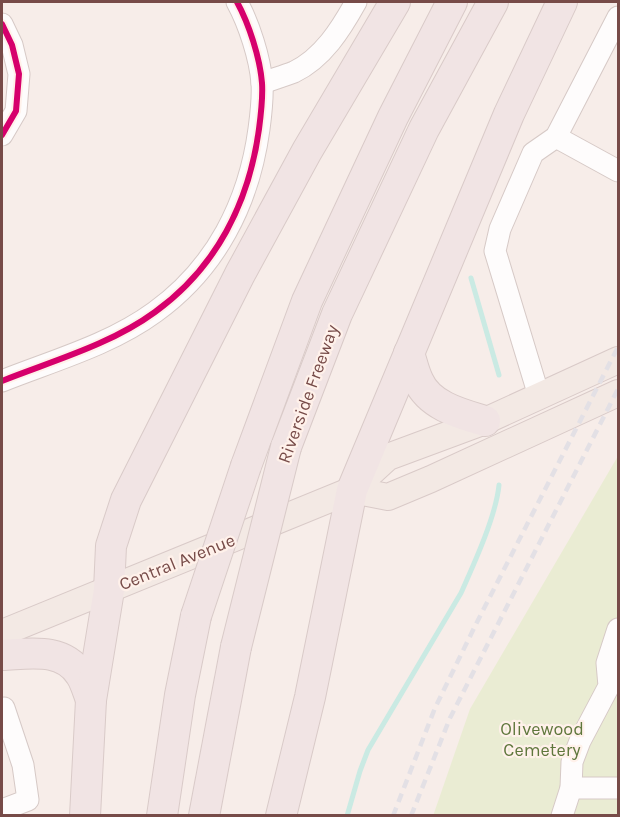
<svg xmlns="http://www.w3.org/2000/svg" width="620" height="817" viewBox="0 0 620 817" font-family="Karla,sans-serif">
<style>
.green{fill:#eaecd3}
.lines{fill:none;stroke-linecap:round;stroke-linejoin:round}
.stream{stroke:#caeae3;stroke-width:5}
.minor-casing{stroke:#d6c9c6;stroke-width:23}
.major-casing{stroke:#d9cac8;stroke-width:28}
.highway-casing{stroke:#d9cac8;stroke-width:32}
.minor{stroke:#fefcfc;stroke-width:21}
.major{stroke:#f3e9e4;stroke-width:26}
.highway{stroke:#f1e4e4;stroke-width:30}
.rail{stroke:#e3e0e5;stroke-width:4.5;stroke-dasharray:9 6;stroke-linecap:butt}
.highway-bridge-casing{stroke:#d9cac8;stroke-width:32;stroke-linecap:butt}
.highway-bridge{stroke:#f1e4e4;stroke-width:30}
.cycleway-casing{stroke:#fff1ea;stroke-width:10}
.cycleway{stroke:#d6006c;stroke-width:6}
.labels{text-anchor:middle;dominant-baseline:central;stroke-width:4.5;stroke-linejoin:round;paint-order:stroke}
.street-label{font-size:18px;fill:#774b48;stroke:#fff1ea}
.park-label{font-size:18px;fill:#5f773c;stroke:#fff1ea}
</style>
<rect width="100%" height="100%" fill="#f7ede9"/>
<path class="green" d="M618,456V815L433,816L470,709Z"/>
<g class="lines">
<g class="stream">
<path d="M471,278L499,375"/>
<path d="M347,816L360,771L368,750L461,593C474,564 496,516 499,485"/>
</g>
<defs>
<g id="minor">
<path d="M2,24L12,45L19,74L16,111L2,135"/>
<path d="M262,83C273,79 284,76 294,72C323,58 341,29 356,2"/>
<path d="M556,137L618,171"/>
<path d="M2,381C52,361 110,345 155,312C216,268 249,203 259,129C261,114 263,98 262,83C260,58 249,24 237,2"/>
<path d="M539,396L495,251L500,229L533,153L556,137L618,17"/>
<path d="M571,788H618"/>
<path d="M2,810L28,800L23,765L4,708"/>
<path d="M562,816L571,788L572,762L580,741L609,686L607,663L618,629"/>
</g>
<g id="major">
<path d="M352,490L388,497L431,479L618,393"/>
<path d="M2,633L352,490L388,457L485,421L618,360"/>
</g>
<g id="highway">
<path d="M409,353C412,362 414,372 418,380C429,406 461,414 485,421"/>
<path d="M286,447L337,314L424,129L493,2"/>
<path d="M246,466L307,301L393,117L452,2"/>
<path d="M2,655C30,654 62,647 80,674C85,681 88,692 91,700"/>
<path d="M85,816L91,700L109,590L111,546L126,500L240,274L307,151L395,2"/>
<path d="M162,816L180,695L196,616"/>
<path d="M204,816L236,647"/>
<path d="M281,816L310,697L352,490L509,114L562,2"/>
</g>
</defs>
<use href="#minor" class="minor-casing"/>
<use href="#major" class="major-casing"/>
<use href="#highway" class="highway-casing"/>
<use href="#minor" class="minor"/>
<use href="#major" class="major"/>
<use href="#highway" class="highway"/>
<g class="rail">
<path d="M393,816L435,708L476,624L618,347"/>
<path d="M411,816L450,718L618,389"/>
</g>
<defs>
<g id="highway-bridge">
<path d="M196,616L246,466"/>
<path d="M236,647L286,447"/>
</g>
</defs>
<use href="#highway-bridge" class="highway-bridge-casing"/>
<use href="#highway-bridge" class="highway-bridge"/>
<defs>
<g id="cycleway">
<path d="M2,24L12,45L19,74L16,111L2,135"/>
<path d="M2,381C52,361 110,345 155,312C216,268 249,203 259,129C261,114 263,98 262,83C260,58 249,24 237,2"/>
</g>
</defs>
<use href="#cycleway" class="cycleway-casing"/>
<use href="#cycleway" class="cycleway"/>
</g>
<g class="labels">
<g class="street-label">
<text transform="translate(308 394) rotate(-70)">Riverside Freeway</text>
<text transform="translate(177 562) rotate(-22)">Central Avenue</text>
</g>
<g class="park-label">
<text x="542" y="729">Olivewood<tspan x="542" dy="21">Cemetery</tspan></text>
</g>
</g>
<rect width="620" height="817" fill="none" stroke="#774b48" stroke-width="6"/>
</svg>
